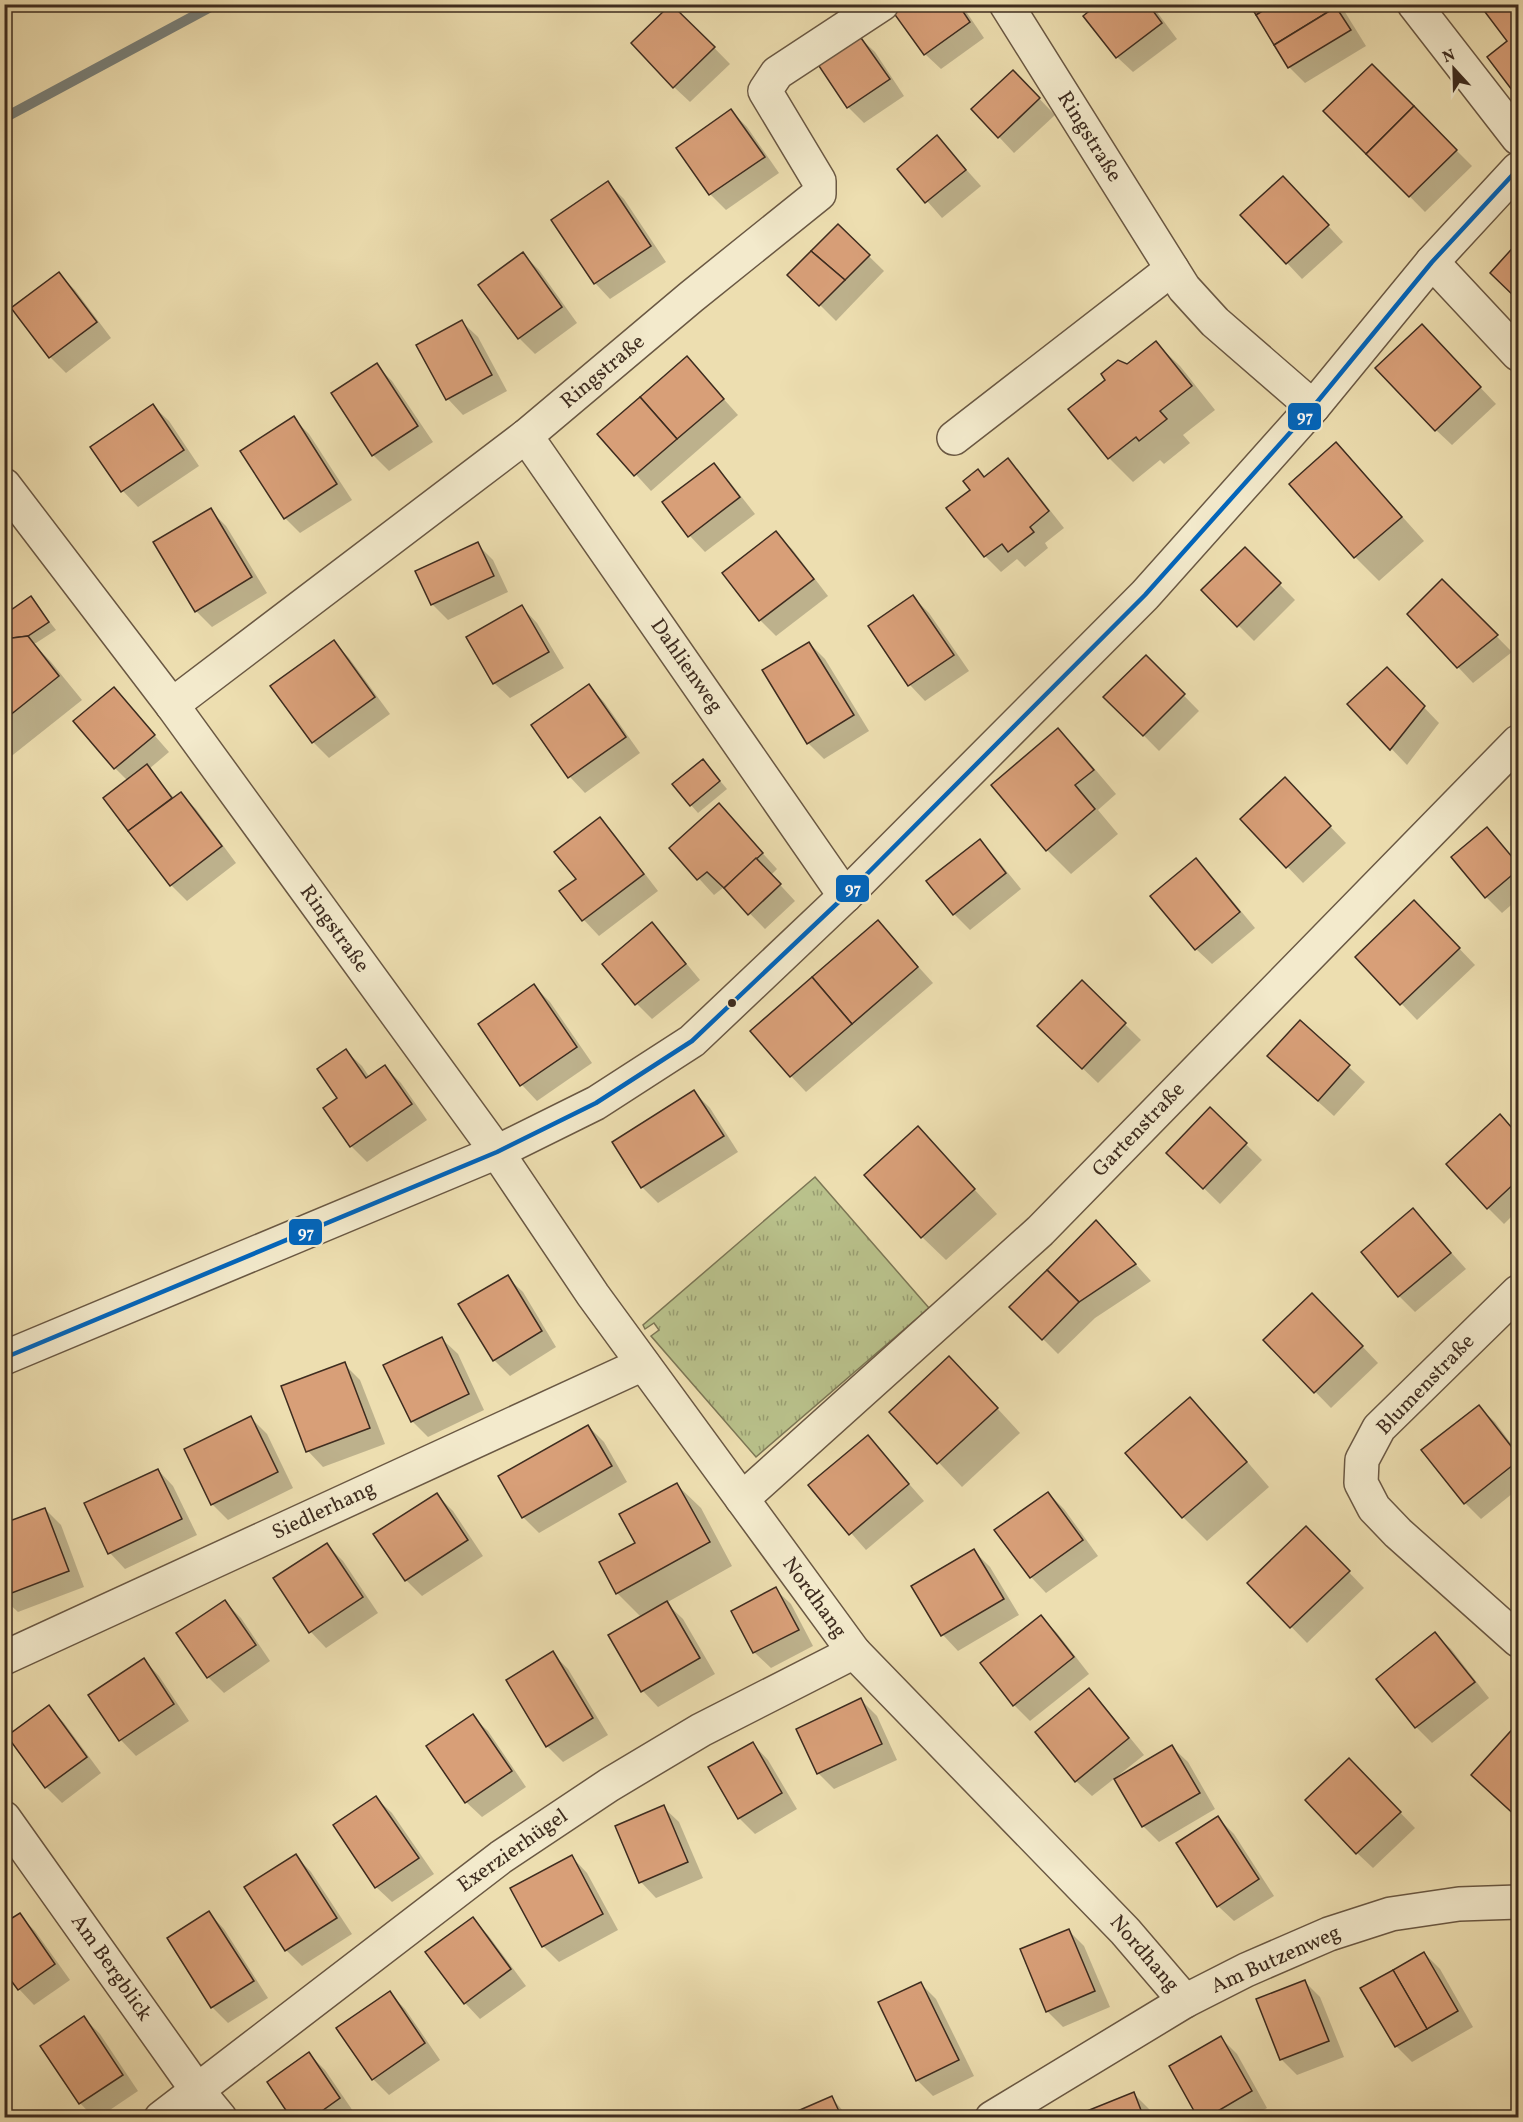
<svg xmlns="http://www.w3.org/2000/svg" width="1523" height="2122" viewBox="0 0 1523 2122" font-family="Vollkorn,serif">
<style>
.park{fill:url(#park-tufts);stroke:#7c7655;stroke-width:1.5}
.shadow{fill:#0003}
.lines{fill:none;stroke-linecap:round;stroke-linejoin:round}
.stream{stroke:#79817b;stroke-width:10}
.building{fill:#d89f78;stroke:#3e2c1f;stroke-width:1.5}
.street-casing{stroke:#6a5843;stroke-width:36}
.street{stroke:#f3eacc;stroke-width:33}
.bus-1-casing{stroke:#f3eacc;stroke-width:9}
.bus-1{stroke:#0065bd;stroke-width:4.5}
.bus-dot{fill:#3e2c1f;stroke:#f3eacc;stroke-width:2}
.labels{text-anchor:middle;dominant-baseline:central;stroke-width:4.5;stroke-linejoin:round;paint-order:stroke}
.street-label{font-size:21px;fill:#3e2c1f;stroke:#f3eacc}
.line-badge{stroke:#f3eacc;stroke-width:2}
.badge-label{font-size:16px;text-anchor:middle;font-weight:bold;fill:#fff}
</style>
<defs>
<pattern id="park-tufts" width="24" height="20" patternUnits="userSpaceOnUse" patternTransform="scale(1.5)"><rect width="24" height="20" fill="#b9c18b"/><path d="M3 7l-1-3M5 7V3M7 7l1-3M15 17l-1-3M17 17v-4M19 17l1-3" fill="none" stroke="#989d71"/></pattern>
</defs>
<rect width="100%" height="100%" fill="#eddeb0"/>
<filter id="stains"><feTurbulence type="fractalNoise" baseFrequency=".00333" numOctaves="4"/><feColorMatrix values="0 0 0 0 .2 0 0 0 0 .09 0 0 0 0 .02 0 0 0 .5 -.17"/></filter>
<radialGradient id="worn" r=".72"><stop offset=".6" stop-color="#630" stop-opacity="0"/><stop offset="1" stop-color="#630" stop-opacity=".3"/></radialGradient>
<path class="park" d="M815,1177L929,1308L756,1457L651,1336L659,1330L654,1323L645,1329L643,1325Z"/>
<g class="shadow">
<path d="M797,4H813L804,11Z"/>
<path d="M906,4H961L984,38L941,69L925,54Z"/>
<path d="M1101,4H1151L1177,39L1133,72L1117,57Z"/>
<path d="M1251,4H1340L1366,46L1305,83L1290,68Z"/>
<path d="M1481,4H1518V95L1489,57L1509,41Z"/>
<path d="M688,21L730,64L690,102L674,87Z"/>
<path d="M859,37L875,52L904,96L864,123L848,107L819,64Z"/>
<path d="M1372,66L1472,166L1425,212L1326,111Z"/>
<path d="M1029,88L1055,115L1014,153L999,137Z"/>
<path d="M731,111L747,127L779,173L726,210L710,194L678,148Z"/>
<path d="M937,137L981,186L942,218L899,169Z"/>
<path d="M608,183L624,199L666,262L610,299L595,283Z"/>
<path d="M1299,194L1343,242L1302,279L1242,215Z"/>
<path d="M838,226L884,271L836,321L790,275Z"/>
<path d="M1518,244V299L1492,273Z"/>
<path d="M523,254L539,270L577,323L535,354L519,338Z"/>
<path d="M59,274L75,290L111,338L66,373L50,357Z"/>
<path d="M462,322L478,337L507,391L463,415L448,399L418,345Z"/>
<path d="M1437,342L1496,404L1452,445L1436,430Z"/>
<path d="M1156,343L1180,366L1215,410L1183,435L1190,443L1164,464L1160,460L1133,482L1109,458L1108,380Z"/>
<path d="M687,358L738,415L651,491L599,434Z"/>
<path d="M376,365L392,381L433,442L389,471L373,455L333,393Z"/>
<path d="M153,406L169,421L199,466L138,507L123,491Z"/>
<path d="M293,418L309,434L352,500L300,533L285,518Z"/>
<path d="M1336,444L1359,468L1424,541L1379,581L1355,557L1291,484Z"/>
<path d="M1008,460L1023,476L1064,528L1045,543L1048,548L1025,567L1017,559L1001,572L985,556L948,509L972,490L978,471L985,478Z"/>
<path d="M714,465L729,481L755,514L705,552L690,536L664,502Z"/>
<path d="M210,510L226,526L267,593L212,627L196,611Z"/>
<path d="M776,533L792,549L828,596L776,636L760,620Z"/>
<path d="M477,544L493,560L508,592L448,620L432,604Z"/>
<path d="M1245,549L1295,600L1254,641L1203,590Z"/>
<path d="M1442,581L1512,652L1473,683L1458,667Z"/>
<path d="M913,597L929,613L969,671L925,701L910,685Z"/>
<path d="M31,598L56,630L36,643H33L51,662L82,700L4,762V616Z"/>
<path d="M522,607L537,623L564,668L510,698L494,683Z"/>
<path d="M334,642L349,658L390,714L329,758L313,742Z"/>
<path d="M809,643L825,659L869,731L824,759L808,743Z"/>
<path d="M1146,657L1199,711L1159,751L1106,697Z"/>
<path d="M1387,669L1439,723L1407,765L1349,704Z"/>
<path d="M589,686L604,702L640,753L585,793L570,777Z"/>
<path d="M114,689L169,752L149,769L174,798L180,793L196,809L236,863L187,901L171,885L105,798L128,781L115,768Z"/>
<path d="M1058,730L1082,754L1116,794L1098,810L1118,834L1071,874L1047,850L993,785Z"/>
<path d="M710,769L727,789L698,813L691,805Z"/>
<path d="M1300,795L1346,843L1303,883L1242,819Z"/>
<path d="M719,805L777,869L771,875L795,901L765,929L724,887L714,895L671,848Z"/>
<path d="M599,819L615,835L658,891L599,936L584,920L562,891L578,880Z"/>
<path d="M1486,829L1518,864V899L1502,913L1486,897Z"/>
<path d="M979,841L995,857L1021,889L970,930L954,914Z"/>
<path d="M1196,860L1211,875L1255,928L1212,964L1196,949Z"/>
<path d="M1430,918L1475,965L1417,1020L1357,957Z"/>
<path d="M878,922L933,983L806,1092L791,1076Z"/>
<path d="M652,924L667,940L700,980L652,1019L637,1004Z"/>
<path d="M1082,982L1141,1040L1098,1083L1055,1042Z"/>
<path d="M534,986L550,1002L592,1063L537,1101L522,1085L480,1024Z"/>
<path d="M1300,1022L1365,1082L1334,1116L1285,1072Z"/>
<path d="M346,1051L362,1066L370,1078L385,1067L401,1083L427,1120L367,1162L351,1146L339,1099Z"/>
<path d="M694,1092L710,1108L738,1152L658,1203L642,1187L614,1142Z"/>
<path d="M1210,1109L1262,1160L1220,1204L1168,1153Z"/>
<path d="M1500,1116L1518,1135V1210L1504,1224L1488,1208Z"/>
<path d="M918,1128L997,1214L946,1260L922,1237Z"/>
<path d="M1413,1210L1466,1269L1415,1312L1399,1296Z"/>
<path d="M1112,1238L1151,1281L1095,1318L1058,1354L1011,1307Z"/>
<path d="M507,1277L523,1292L556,1347L510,1376L494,1360Z"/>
<path d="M1328,1310L1378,1363L1331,1408L1265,1340Z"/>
<path d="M442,1339L458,1354L484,1410L428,1437L412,1421Z"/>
<path d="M344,1364L360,1380L385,1444L323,1467L308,1451Z"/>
<path d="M973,1382L1020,1433L962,1487L891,1412Z"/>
<path d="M1190,1399L1213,1422L1269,1487L1207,1541L1183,1517Z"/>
<path d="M1479,1407L1495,1422L1518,1453V1489L1481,1519L1465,1503L1423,1450Z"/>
<path d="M251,1418L267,1434L293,1488L228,1520L212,1504Z"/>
<path d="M588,1426L604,1442L627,1482L539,1533L523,1517Z"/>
<path d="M868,1437L924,1501L866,1550L810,1486Z"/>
<path d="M158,1470L173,1486L197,1535L125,1569L110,1553Z"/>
<path d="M677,1485L701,1508L732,1566L666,1603L683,1619L715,1674L658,1707L643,1691L642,1618L617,1593L637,1543Z"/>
<path d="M1048,1493L1064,1509L1098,1556L1046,1593L1031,1577Z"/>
<path d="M437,1495L453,1511L483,1556L422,1596L406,1580Z"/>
<path d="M45,1509L61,1525L84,1587L18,1612L4,1599V1525Z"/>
<path d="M1322,1544L1364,1588L1307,1643L1249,1583Z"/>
<path d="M327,1545L343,1561L378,1613L326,1648L311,1632Z"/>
<path d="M974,1551L990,1567L1019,1615L958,1651L943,1635L913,1586Z"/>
<path d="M775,1589L791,1604L813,1646L771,1668L755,1653L733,1611Z"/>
<path d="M225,1602L241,1618L270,1661L224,1693L208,1677Z"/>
<path d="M1041,1617L1057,1633L1089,1674L1030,1721L1014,1705Z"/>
<path d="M1435,1634L1451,1649L1489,1698L1432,1743L1416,1727L1378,1679Z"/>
<path d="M552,1653L568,1669L608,1735L563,1762L547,1746Z"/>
<path d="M144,1660L159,1676L189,1721L136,1756L121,1740L90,1695Z"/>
<path d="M1089,1690L1104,1706L1144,1755L1115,1778L1116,1779L1172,1747L1188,1762L1215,1809L1159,1842L1143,1826L1115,1778L1092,1796L1076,1781Z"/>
<path d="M861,1700L877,1716L897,1760L834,1789L818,1773Z"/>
<path d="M49,1707L64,1723L101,1773L62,1803L46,1787Z"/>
<path d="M472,1716L488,1731L526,1787L482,1817L466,1802Z"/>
<path d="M1518,1725V1818L1473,1775Z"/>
<path d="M753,1744L768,1760L797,1809L755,1834L739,1818Z"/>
<path d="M1365,1776L1415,1828L1373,1868L1357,1853Z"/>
<path d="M376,1798L392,1813L434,1874L392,1902L376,1887Z"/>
<path d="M663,1807L679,1822L703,1878L656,1898L641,1882Z"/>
<path d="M1218,1818L1234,1834L1274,1896L1234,1921L1218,1906Z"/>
<path d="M296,1856L311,1872L352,1934L302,1966L286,1950L246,1888Z"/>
<path d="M572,1857L587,1873L618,1930L559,1962L543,1946Z"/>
<path d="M209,1913L224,1929L268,1998L228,2023L212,2007L169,1938Z"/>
<path d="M19,1915L35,1931L70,1980L34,2005L19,1989Z"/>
<path d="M472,1919L488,1935L526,1986L480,2019L465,2003Z"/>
<path d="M1069,1931L1084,1946L1110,2007L1063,2027L1047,2011Z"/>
<path d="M1424,1953L1440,1969L1473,2027L1412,2062L1396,2046Z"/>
<path d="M1304,1981L1320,1997L1344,2057L1297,2075L1282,2060L1258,2000Z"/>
<path d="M920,1983L936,1999L974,2076L933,2096L917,2080Z"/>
<path d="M390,1993L405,2009L440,2060L389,2095L373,2079Z"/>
<path d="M84,2018L100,2034L138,2091L98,2118H94L80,2103Z"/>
<path d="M1221,2038L1237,2054L1267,2108L1249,2118H1199Z"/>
<path d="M309,2054L325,2070L355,2114L350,2118H293Z"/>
<path d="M1134,2094L1150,2110L1153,2118H1080Z"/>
<path d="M832,2098L849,2118H787Z"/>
</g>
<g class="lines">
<path class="stream" d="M4,118L216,4"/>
</g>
<g class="building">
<path d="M671,4L715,47L673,88L631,43Z"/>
<path d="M903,4H958L970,22L924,55L893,12Z"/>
<path d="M1098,4H1148L1162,23L1116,58L1083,16Z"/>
<path d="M1249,4H1274L1256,15Z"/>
<path d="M1274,4H1335L1336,7L1274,45L1256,15Z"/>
<path d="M1479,4H1518V98L1487,57L1507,41Z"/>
<path d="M1336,7L1351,30L1288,68L1274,45Z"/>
<path d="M859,35L890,79L847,108L817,63Z"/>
<path d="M1372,64L1414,106L1366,154L1323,111Z"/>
<path d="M1013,70L1040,98L998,138L971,109Z"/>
<path d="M1414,106L1457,150L1409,197L1366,154Z"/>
<path d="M731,109L765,157L709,195L676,148Z"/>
<path d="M937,135L966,170L925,203L897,169Z"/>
<path d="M1283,176L1329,225L1286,264L1240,215Z"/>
<path d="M608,181L651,246L594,284L551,220Z"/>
<path d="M838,224L870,255L845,280L811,251Z"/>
<path d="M1518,242V300L1490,273Z"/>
<path d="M811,251L845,280L819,306L787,275Z"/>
<path d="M523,252L562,307L518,339L478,285Z"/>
<path d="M59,272L97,322L49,358L11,308Z"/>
<path d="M462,320L492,375L446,400L416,345Z"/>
<path d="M1422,324L1481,387L1435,431L1375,368Z"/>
<path d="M1156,341L1192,386L1160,411L1167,419L1139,441L1136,437L1108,459L1068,409L1105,380L1101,374L1118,360L1127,364Z"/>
<path d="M687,356L724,399L677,439L640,397Z"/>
<path d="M377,363L418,426L372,456L331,393Z"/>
<path d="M640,397L677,439L634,476L597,434Z"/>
<path d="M153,404L184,450L121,492L90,447Z"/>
<path d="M294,416L337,484L284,519L240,451Z"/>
<path d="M1336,442L1402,517L1354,558L1289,484Z"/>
<path d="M1008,458L1049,511L1030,527L1034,532L1008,552L1002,544L984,557L946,508L970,490L963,481L978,469L984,477Z"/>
<path d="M714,463L740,497L688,537L662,502Z"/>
<path d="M211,508L252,577L195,612L153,542Z"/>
<path d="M776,531L814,579L759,621L722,573Z"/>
<path d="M478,542L494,576L431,605L415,571Z"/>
<path d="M1245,547L1281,583L1237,627L1201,590Z"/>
<path d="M1442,579L1498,635L1457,668L1407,614Z"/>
<path d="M913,595L954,655L908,686L868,626Z"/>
<path d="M31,596L49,622L28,636L4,639V615Z"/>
<path d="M522,605L549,652L493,684L466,637Z"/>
<path d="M28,636L59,676L4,720V639Z"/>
<path d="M334,640L375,697L312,743L270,686Z"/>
<path d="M809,642L854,715L807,744L762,670Z"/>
<path d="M1146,655L1185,694L1143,736L1103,697Z"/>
<path d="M1387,667L1425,706L1390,750L1347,704Z"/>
<path d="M589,684L626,737L568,778L531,725Z"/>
<path d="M114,687L155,735L114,769L73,721Z"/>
<path d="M1058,728L1094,770L1075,785L1095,809L1046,851L991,785Z"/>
<path d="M703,759L720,781L690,806L672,784Z"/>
<path d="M147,764L172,798L128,831L103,798Z"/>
<path d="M1285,777L1331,826L1286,868L1240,819Z"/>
<path d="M181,792L222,846L170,886L128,831Z"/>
<path d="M719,803L763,853L724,888L707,872L697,880L669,848Z"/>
<path d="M600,817L644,874L582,921L559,891L576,879L554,852Z"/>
<path d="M1487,827L1518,864V870L1485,898L1451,857Z"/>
<path d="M980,839L1006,873L953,915L926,881Z"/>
<path d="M756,858L781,884L748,915L724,888Z"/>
<path d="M1196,858L1240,912L1195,950L1150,896Z"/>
<path d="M1414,900L1460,948L1400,1005L1355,957Z"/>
<path d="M878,920L918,967L852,1024L812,977Z"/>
<path d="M652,922L686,964L635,1005L602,964Z"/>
<path d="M812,977L852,1024L790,1077L750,1031Z"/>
<path d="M1082,980L1126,1023L1082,1069L1037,1026Z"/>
<path d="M534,984L577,1047L520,1086L478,1024Z"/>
<path d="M1300,1020L1350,1065L1318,1101L1267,1056Z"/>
<path d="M346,1049L366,1078L385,1065L412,1104L350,1147L323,1108L337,1098L317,1069Z"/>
<path d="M694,1090L724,1136L641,1188L612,1142Z"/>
<path d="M1210,1107L1247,1143L1203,1189L1166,1153Z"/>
<path d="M1500,1114L1518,1135V1180L1487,1209L1446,1164Z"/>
<path d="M918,1126L975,1189L921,1238L864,1175Z"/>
<path d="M1413,1208L1451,1253L1398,1297L1361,1252Z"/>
<path d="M1096,1220L1136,1264L1079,1302L1047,1270Z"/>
<path d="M1047,1270L1079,1302L1042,1340L1009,1307Z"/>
<path d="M508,1275L542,1331L493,1361L458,1304Z"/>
<path d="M1312,1293L1363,1346L1314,1393L1263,1340Z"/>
<path d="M442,1337L469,1394L411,1422L383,1365Z"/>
<path d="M949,1356L998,1408L937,1464L889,1412Z"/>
<path d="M345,1362L370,1428L306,1452L281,1386Z"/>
<path d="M1190,1397L1247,1462L1182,1518L1125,1453Z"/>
<path d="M1479,1405L1518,1455V1461L1464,1504L1421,1450Z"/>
<path d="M251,1416L278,1472L211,1505L184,1449Z"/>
<path d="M588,1425L612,1466L522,1518L498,1476Z"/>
<path d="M868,1435L909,1484L849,1535L808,1485Z"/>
<path d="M158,1469L182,1519L108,1554L84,1503Z"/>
<path d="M677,1483L710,1542L616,1594L599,1562L635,1543L619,1514Z"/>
<path d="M1048,1492L1083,1540L1030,1578L994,1530Z"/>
<path d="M437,1493L468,1540L405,1581L373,1534Z"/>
<path d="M45,1508L69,1571L4,1596V1523Z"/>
<path d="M1306,1526L1350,1571L1290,1628L1247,1583Z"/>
<path d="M327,1543L363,1597L309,1633L273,1578Z"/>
<path d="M974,1549L1004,1599L941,1636L911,1586Z"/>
<path d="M776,1587L799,1630L753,1653L731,1611Z"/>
<path d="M225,1600L256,1645L207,1678L176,1633Z"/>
<path d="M667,1601L700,1658L641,1692L608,1635Z"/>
<path d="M1041,1615L1074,1657L1013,1706L980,1663Z"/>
<path d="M1435,1632L1475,1682L1415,1728L1376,1679Z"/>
<path d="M553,1651L593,1718L546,1747L506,1680Z"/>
<path d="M144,1658L174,1704L119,1741L88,1695Z"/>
<path d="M1089,1688L1129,1738L1075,1782L1035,1732Z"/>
<path d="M861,1698L882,1744L817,1774L796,1729Z"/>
<path d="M49,1705L87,1757L45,1788L7,1736Z"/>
<path d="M473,1714L512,1771L465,1803L426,1746Z"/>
<path d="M1518,1723V1818L1471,1775Z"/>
<path d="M753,1742L782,1793L738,1819L708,1767Z"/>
<path d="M1172,1745L1200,1793L1142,1827L1114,1779Z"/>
<path d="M1349,1758L1401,1812L1356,1854L1305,1800Z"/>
<path d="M376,1796L419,1858L375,1888L333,1825Z"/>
<path d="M664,1805L688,1862L639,1883L615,1826Z"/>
<path d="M1218,1816L1259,1879L1217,1907L1176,1843Z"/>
<path d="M296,1854L337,1918L285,1951L244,1887Z"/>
<path d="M572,1855L603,1914L542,1947L510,1888Z"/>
<path d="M209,1911L254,1981L211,2008L167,1938Z"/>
<path d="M20,1913L55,1964L18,1990L4,1971V1923Z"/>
<path d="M473,1917L511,1969L464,2004L425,1952Z"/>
<path d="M1069,1929L1095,1991L1046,2012L1020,1949Z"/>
<path d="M1424,1952L1458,2011L1427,2029L1393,1970Z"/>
<path d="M1393,1970L1427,2029L1395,2047L1360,1988Z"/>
<path d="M1305,1980L1329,2041L1280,2060L1256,1999Z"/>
<path d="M921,1982L959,2060L916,2081L878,2002Z"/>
<path d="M390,1991L425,2043L372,2080L336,2028Z"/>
<path d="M84,2016L123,2075L79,2104L40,2046Z"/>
<path d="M1221,2036L1252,2091L1206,2118H1198L1169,2066Z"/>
<path d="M309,2052L340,2098L312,2118H291L267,2082Z"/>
<path d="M1134,2092L1144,2118H1078L1077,2115Z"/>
<path d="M832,2096L842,2118H795L793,2113Z"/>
</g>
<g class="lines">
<defs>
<g id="street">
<path d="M882,4L777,73L765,91L819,181V194L691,297L526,436L172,705L497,1152L593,1295L854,1652L1125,1931L1185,2001"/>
<path d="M1006,4L1184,288L1215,322L1313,407"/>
<path d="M1414,4L1518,138"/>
<path d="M1432,262L1518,354"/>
<path d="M526,436L845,896"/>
<path d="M954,438L1172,269"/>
<path d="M4,485L172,705"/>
<path d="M1518,1292L1379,1428L1362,1460L1361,1483L1374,1508L1398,1533L1518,1640"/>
<path d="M4,1358L497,1152L596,1103L692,1041L845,896L1145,595L1313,407L1432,262L1518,169"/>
<path d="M742,1499L1040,1231L1518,742"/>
<path d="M4,1658L643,1364"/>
<path d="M4,1818L197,2090L220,2118"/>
<path d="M161,2118L501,1857L609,1785L701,1730L854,1652"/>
<path d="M992,2118L1185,2001L1246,1970L1329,1934L1391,1914L1459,1904L1518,1902"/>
</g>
</defs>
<use href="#street" class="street-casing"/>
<use href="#street" class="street"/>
<defs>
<path id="bus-1" d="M4,1358L497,1152L596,1103L692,1041L845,896L1145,595L1313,407L1432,262L1518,169"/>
</defs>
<use href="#bus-1" class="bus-1-casing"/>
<use href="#bus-1" class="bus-1"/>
</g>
<circle class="bus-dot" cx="732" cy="1003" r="5"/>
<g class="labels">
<g class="street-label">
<text transform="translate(1089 137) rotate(58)">Ringstraße</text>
<text transform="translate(603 372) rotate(-40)">Ringstraße</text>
<text transform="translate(686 666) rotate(55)">Dahlienweg</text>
<text transform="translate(334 929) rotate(54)">Ringstraße</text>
<text transform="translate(1139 1130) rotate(-46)">Gartenstraße</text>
<text transform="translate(1426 1385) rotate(-46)">Blumenstraße</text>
<text transform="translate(324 1511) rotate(-25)">Siedlerhang</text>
<text transform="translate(814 1598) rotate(54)">Nordhang</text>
<text transform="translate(513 1851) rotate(-35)">Exerzierhügel</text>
<text transform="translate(1144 1954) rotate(49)">Nordhang</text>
<text transform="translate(1276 1960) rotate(-24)">Am Butzenweg</text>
<text transform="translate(111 1968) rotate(55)">Am Bergblick</text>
</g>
</g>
<g class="line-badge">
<rect x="1287" y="402" width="35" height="29" rx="6" fill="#0065bd"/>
<rect x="835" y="874" width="35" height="29" rx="6" fill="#0065bd"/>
<rect x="288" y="1218" width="35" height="28" rx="6" fill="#0065bd"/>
</g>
<g class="badge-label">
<text x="1305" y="422">97</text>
<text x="853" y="894">97</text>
<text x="306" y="1238">97</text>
</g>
<rect width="1523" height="2122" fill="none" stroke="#eddeb0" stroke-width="24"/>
<rect x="6" y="6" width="1511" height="2110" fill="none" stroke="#3e2c1f" stroke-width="3"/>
<rect x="12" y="12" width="1499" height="2098" fill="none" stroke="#3e2c1f" stroke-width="1.5"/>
<g transform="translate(1454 69) rotate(338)" stroke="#f3eacc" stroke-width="4.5" paint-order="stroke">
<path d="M0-4.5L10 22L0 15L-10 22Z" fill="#3e2c1f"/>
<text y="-9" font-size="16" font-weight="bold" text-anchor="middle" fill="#3e2c1f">N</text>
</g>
<rect width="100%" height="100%" filter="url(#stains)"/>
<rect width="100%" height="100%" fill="url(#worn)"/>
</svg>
